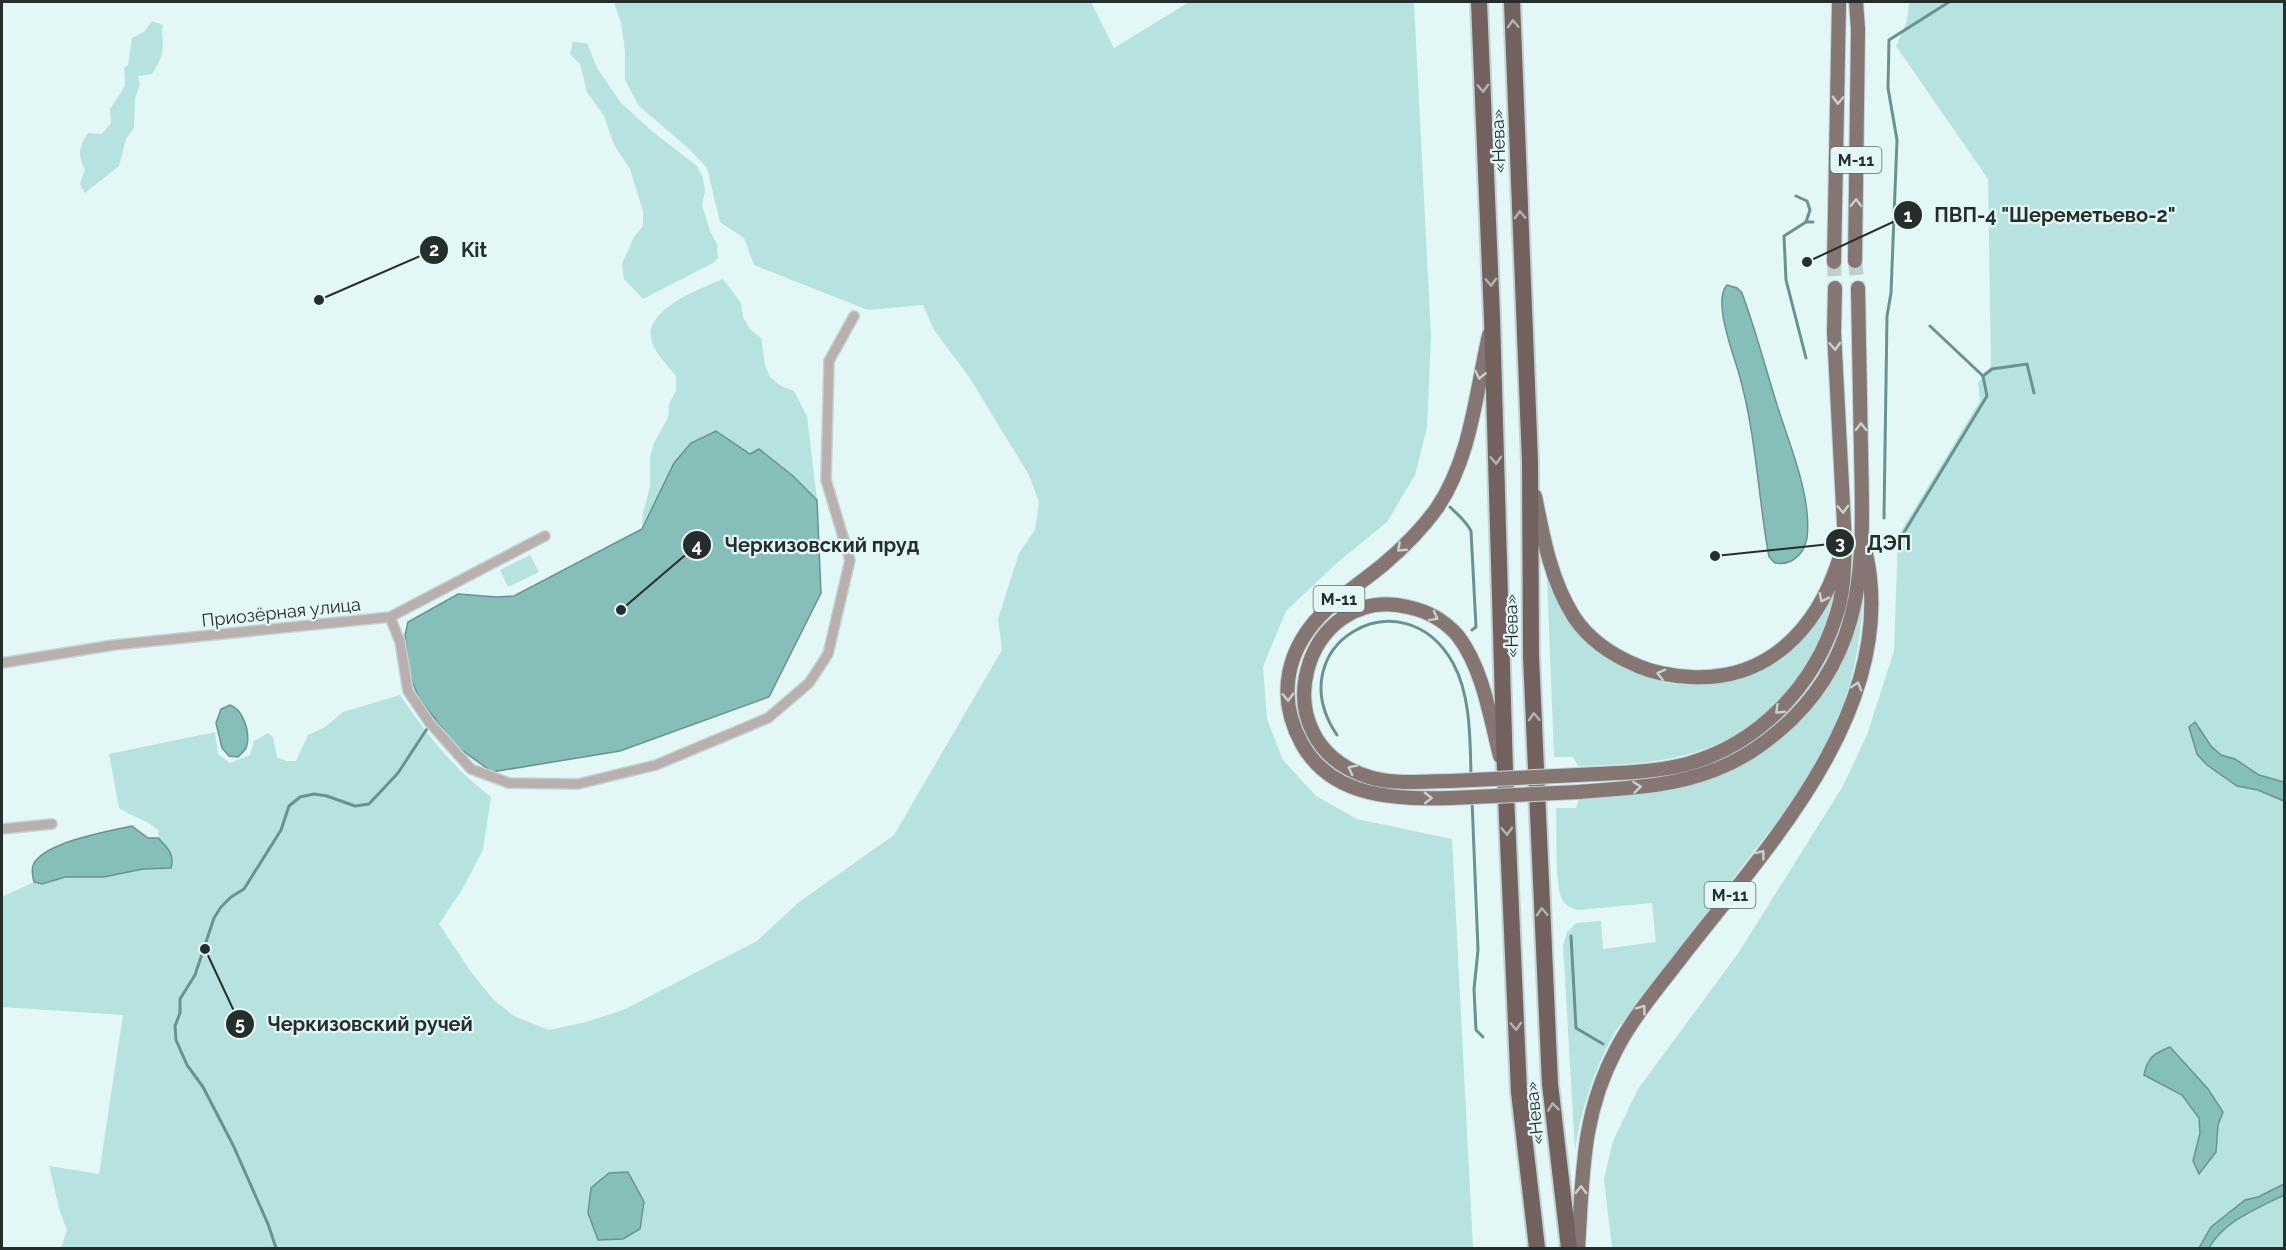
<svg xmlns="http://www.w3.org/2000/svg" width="2286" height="1250" viewBox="0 0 2286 1250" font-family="Raleway,sans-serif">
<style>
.green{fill:#b6e3df;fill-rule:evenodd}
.water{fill:#86beba;stroke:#699390;stroke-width:1.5}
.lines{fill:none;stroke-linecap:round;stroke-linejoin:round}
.stream{stroke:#699390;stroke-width:3}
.primary-tunnel{stroke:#bdd0ce;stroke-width:14;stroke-dasharray:14 7;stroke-linecap:butt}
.minor-casing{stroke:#c1d4d2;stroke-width:12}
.primary-casing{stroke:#c1d4d2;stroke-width:16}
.motorway-casing{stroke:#c1d4d2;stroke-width:20}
.minor{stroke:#b8afae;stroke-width:9}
.primary{stroke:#857674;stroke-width:14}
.motorway{stroke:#736160;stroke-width:16}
.primary-bridge-casing{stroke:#c1d4d2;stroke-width:16;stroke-linecap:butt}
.primary-bridge{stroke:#857674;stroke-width:14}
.oneway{stroke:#b1b4b2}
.oneway2{stroke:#c7d1cf}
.labels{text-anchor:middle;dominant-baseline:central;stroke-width:4.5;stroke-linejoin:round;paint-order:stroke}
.shield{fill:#e3f8f6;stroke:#5f6b69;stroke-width:1.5}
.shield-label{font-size:16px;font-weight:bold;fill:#262e2d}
.street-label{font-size:18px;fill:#262e2d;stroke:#e3f8f6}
.leader{fill:none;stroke:#262e2d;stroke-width:2}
.callout-dot{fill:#262e2d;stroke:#e3f8f6;stroke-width:2}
.mark-label{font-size:18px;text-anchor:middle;font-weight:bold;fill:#fff}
.callout-label{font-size:20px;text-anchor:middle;font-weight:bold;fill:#262e2d;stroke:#e3f8f6;stroke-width:4.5;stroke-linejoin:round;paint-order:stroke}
</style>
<rect width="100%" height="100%" fill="#e3f8f6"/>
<g class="green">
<path d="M614,2H1091L1114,48L1189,2H1414L1431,336L1427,427L1415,475L1387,522L1338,562L1286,611L1263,667L1267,719L1283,760L1316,796L1357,819L1452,839L1473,1248H61L67,1230L60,1212L49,1166L99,1174L123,1015L2,1007V897L34,882L42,884L65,877H104L143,869L171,868C175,854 166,847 158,838L159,831C148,820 132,817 119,808L109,754L215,732L218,754L230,763L250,755L254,741L268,733L273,737L277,757L286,761H296L308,735L325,727L343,712L400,695C428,736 451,766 491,797L483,850L463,888L439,924L471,972L494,1000L514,1016L549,1030L586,1022L623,1010L757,941L799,902L894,835L1002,650L998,619L1019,553L1035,530L1039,502L1029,475L969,377L934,330L923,305L868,310L754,265L744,238L720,222L707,168L688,148L639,106L625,80V51L621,23ZM609,1173H628L644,1202L640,1229L623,1239L588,1213L591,1188Z"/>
<path d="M1909,2H2284V1184L2259,1197L2245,1200L2211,1227L2199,1248H1612L1604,1179L1613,1141L1638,1089L1739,952L1843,786L1867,735L1894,651L1898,536L1980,401L1978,383L1991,366L1988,179L1896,46L1907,21ZM2170,1047L2223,1112L2218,1125L2216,1152L2199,1173L2193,1161L2200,1133L2199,1118L2182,1095L2144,1075Z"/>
<path d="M152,21L163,25C161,32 163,38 163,45C163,56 157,66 152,74L138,76L140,85L135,98L134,128L126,139L119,166L85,193L80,184L85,170C77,155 79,147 88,133L102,134L111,123L110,109L125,86L124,68L128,65L132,38L144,32Z"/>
<path d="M573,42L587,43L597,68L621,103L653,132L697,166L703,178L705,191L702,205L710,231L717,244L718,258L713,263L643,299L624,279L622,264L634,237L643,226V211L630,169L614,145L604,116L587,92L580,64L570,54Z"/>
<path d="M723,279L741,303L743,317L750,329L761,338L765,365L770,377L781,386L794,391L807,416L817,500L793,476L750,455L691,443L675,463L642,529L643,514L650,486V457L654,443L668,418L669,404L676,391V376C668,365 656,355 652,342C641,310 702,288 723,279Z"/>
<path d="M530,555L539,572L508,587L500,570Z"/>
<path d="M1547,579C1558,604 1567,615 1586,634C1594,643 1602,654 1612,660C1696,715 1798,673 1836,585C1820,661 1774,729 1696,752C1657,764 1617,765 1578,766L1573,757H1554Z"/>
<path d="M1863,597C1860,681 1833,743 1785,811L1615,1032C1594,1070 1581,1108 1575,1151L1563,945L1567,932L1576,923L1601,921L1603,949L1656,942L1652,903L1579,910C1571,909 1564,905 1561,897C1555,882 1557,828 1556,808H1576L1579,798L1631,794L1764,751C1820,709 1846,664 1863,597Z"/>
<path d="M2284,1195V1248H2209C2225,1220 2257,1209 2284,1195Z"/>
</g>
<g class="water">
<path d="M1727,285L1737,288L1742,293C1756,331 1766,370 1778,408C1790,446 1812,497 1807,538C1804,554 1792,566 1775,563L1769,557C1758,497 1756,433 1739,374C1734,355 1712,301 1727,285Z"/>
<path d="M716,431L750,454L759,449L793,476L817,500L821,593L769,697L620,751L492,772L456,746L419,698L410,676L405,635L408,622L458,594L497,597L514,596L642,529L674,463L691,443Z"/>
<path d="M230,705C243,709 250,732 247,745C246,750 242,753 238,757L229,756L222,748L216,723L221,709Z"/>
<path d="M2195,722L2211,746L2221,755L2235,759L2259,775L2284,782V801L2258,790L2237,786L2207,765L2197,754L2189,727Z"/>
<path d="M132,826L148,838H158C167,847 175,854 171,868L143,869L104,877H65L42,884L34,882C32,875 31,869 34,863C47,842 108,831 132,826Z"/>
<path d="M2170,1047L2208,1089L2223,1112L2218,1125L2216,1152L2199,1174L2193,1161L2200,1133L2199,1118L2182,1095L2144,1075C2148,1057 2153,1054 2170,1047Z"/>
<path d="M628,1172L644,1202L640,1229L623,1239L598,1240L588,1213L591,1188L609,1173Z"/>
<path d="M2284,1184V1195C2257,1209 2225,1220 2209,1248H2199L2211,1227L2245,1200L2258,1197Z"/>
</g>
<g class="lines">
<g class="stream">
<path d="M1796,196L1807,201L1810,210L1806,222"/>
<path d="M1806,358L1786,280L1784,236L1806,222H1813"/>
<path d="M1983,376L1992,369L2027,364L2034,393"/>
<path d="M1450,507C1458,515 1466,521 1471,531L1476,627L1472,630"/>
<path d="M1884,518L1887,316L1891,293L1897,140L1888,88L1889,40L1949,2"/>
<path d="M1903,534L1987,396L1983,376L1930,326"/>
<path d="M1337,735C1277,646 1402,572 1453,663C1471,696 1470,740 1471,775"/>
<path d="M1472,800L1478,950L1474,989L1476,1030L1483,1037"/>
<path d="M1571,936L1576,1028L1603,1044"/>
<path d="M276,1248L268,1224L233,1145L203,1087L187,1065L176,1040L175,1026L180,1013V999L195,975L214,918L221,907L231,897L244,889L281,830L289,806L300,797L314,794L327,796L355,806L369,804L398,773L434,718"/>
</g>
<g class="primary-tunnel">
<path d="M1855,261L1858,288"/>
<path d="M1834,262L1835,288"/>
</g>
<defs>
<g id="minor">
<path d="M390,617L400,642L408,691L429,722L471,769L509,783L578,784L656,765L768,718L809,683L828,654L850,560L826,480L829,361L854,316"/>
<path d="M2,663L114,645L390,617L545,536"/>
<path d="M2,829L52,824"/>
</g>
<g id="primary">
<path d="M1855,261L1858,29L1856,2"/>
<path d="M1834,262L1839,2"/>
<path d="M1535,496C1543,537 1551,581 1574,617C1589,640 1614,656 1638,666C1656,674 1673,676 1691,677C1768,681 1817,629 1839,560"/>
<path d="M1578,775C1614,773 1652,773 1687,764C1759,744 1814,686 1836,616C1844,593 1844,567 1845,544L1834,332L1835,288"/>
<path d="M1451,781C1424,781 1395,785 1369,777C1256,742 1305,582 1408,607C1427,611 1445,621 1458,636C1483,669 1490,717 1500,756"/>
<path d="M1579,792C1626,788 1673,787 1717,769C1746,758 1770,740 1792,719C1869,644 1863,551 1861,452C1860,397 1859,343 1858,288"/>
<path d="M1452,798C1397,799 1333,799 1302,744C1275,695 1287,646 1327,609C1345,593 1366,579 1384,564C1404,547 1422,529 1437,508C1471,458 1476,392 1489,335"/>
<path d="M1578,1248C1583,1176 1581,1116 1616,1050C1633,1017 1658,988 1681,958C1763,852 1886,723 1870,578C1869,565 1865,551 1863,538"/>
</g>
<g id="motorway">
<path d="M1479,2L1492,318L1505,772L1519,1092L1537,1248"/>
<path d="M1512,2L1530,462L1531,656L1550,1084L1569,1248"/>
</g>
</defs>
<use href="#minor" class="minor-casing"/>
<use href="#primary" class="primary-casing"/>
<use href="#motorway" class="motorway-casing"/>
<use href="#minor" class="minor"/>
<use href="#primary" class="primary"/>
<use href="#motorway" class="motorway"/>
<defs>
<g id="primary-bridge">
<path d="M1451,781L1578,775"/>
<path d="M1452,798L1579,792"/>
</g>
</defs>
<use href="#primary-bridge" class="primary-bridge-casing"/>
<use href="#primary-bridge" class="primary-bridge"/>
</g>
<defs><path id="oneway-chevron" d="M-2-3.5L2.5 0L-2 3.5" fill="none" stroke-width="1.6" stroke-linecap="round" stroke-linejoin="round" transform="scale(1.5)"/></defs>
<g class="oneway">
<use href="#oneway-chevron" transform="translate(1513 24) rotate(-92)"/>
<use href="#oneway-chevron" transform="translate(1483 88) rotate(88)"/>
<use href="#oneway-chevron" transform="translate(1520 215) rotate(-92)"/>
<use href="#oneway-chevron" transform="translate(1491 282) rotate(88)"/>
<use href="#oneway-chevron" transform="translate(1496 460) rotate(88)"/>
<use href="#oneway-chevron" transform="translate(1534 717) rotate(-93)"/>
<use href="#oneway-chevron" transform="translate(1507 831) rotate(87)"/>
<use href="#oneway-chevron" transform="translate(1542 912) rotate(-93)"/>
<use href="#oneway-chevron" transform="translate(1516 1026) rotate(87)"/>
<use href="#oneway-chevron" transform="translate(1553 1107) rotate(-97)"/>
</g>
<g class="oneway2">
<use href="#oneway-chevron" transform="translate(1838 100) rotate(92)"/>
<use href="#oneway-chevron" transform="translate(1856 203) rotate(-89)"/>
<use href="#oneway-chevron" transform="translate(1835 346) rotate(87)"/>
<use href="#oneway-chevron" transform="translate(1480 375) rotate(102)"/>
<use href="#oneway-chevron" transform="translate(1861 427) rotate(-91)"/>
<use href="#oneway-chevron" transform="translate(1843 509) rotate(88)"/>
<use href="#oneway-chevron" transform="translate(1401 548) rotate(137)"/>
<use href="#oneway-chevron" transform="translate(1823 598) rotate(117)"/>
<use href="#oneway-chevron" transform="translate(1434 617) rotate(29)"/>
<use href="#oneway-chevron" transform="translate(1661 674) rotate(-166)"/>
<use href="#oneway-chevron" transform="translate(1857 686) rotate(-73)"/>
<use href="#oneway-chevron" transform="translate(1288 697) rotate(88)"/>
<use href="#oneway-chevron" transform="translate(1779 710) rotate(136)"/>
<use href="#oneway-chevron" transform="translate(1352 769) rotate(-153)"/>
<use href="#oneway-chevron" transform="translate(1637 787) rotate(-6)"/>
<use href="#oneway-chevron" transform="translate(1428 798) rotate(-1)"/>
<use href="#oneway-chevron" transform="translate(1761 854) rotate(-52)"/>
<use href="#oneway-chevron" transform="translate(1642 1009) rotate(-54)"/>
<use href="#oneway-chevron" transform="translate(1581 1190) rotate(-89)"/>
</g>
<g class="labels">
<g class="shield">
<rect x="1830.5" y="147" width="51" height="26" rx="4.5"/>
<rect x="1313.5" y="586" width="51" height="26" rx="4.5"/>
<rect x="1704.5" y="882" width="51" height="26" rx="4.5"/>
</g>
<g class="shield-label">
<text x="1856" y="160">М-11</text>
<text x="1339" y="599">М-11</text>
<text x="1730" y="895">М-11</text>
</g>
<g class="street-label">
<text transform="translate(1498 141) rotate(-92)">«Нева»</text>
<text transform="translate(281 612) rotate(-6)">Приозёрная улица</text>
<text transform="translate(1511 626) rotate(-91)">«Нева»</text>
<text transform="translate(1534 1113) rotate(-96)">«Нева»</text>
</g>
</g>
<path class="leader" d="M1807 262L1908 215M319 300L434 250M1715 556L1840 543M621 610L697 545M205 949L240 1024"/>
<g class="callout-dot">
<circle cx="1807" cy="262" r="6"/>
<circle cx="319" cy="300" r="6"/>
<circle cx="1715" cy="556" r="6"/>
<circle cx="621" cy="610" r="6"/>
<circle cx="205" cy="949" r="6"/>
<circle cx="1908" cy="215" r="15"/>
<circle cx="434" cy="250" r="15"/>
<circle cx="1840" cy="543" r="15"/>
<circle cx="697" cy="545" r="15"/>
<circle cx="240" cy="1024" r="15"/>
</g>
<g class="mark-label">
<text x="1908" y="222">1</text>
<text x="434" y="256">2</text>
<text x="1840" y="549">3</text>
<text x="697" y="552">4</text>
<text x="240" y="1030">5</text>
</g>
<g class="callout-label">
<text x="2055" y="222">ПВП-4 "Шереметьево-2"</text>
<text x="474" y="257">Kit</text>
<text x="1889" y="550">ДЭП</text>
<text x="822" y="552">Черкизовский пруд</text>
<text x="370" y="1031">Черкизовский ручей</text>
</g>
<rect width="2286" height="1250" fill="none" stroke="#262e2d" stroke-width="6"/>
</svg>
